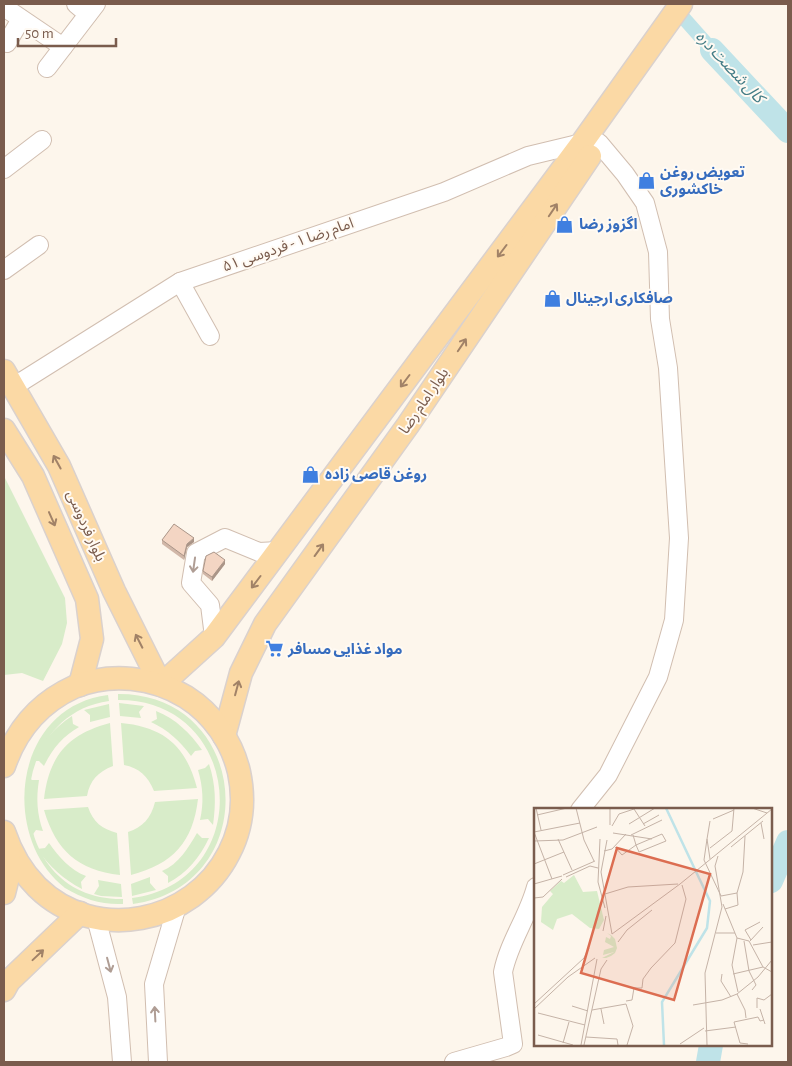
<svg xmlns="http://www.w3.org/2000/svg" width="792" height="1066" viewBox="0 0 792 1066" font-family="'Alegreya Sans','Noto Sans Arabic',sans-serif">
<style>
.green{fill:#d8ecc9}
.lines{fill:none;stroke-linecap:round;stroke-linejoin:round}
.canal{stroke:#bfe3e8;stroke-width:14}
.river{stroke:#bfe3e8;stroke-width:24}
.minor-casing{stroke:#d1beb0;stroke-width:20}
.major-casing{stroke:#dad1cd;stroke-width:25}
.minor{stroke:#fff;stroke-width:18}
.major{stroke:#fbd9a5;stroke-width:22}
.wall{fill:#d1b7a8}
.shaded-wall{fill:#aa9588}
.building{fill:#f3d5c3;stroke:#aa9588}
.oneway{stroke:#a18267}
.oneway2{stroke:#af9d94}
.labels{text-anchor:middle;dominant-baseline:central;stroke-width:4;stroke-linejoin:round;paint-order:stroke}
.shop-label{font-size:15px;font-weight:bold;fill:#366cbe;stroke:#fffaf3;text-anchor:start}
.street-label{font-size:15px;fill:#7a5c4d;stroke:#fffaf3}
.water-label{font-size:16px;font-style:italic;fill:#437c86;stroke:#fffaf3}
.inset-river{fill:none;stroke:#bfe3e8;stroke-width:2.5}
.inset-road{fill:none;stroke:#c5b3a7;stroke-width:1}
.view{fill:#dc6d51;fill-opacity:0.15;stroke:#dc6d51;stroke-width:2.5}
.inset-edge{fill:none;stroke:#7a5c4d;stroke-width:2.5}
</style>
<rect width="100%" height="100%" fill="#fdf6ec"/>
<g class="green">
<path d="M4,476L65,598L67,623L62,644L43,681L22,673L4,675Z"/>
<path d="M118,694C251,693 266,885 133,904L132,898C258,881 244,699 118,700Z"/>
<path d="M108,695L109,701C0,716 0,900 123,899V904C102,905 83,899 65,888C0,838 12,707 108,695Z"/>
<path d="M119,703L144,706L139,712L141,718L120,716Z"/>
<path d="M109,704L110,717L90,722V715L84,710Z"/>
<path d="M156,711C176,719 190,733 202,750L195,751L191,756C180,741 168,730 151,722L157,719Z"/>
<path d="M72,716L73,724L79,727C63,736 52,749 44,766L39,761H32C42,742 54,728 72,716Z"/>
<path d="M110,723L113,766C98,772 90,780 87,796L44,799C49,756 68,734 110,723Z"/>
<path d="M121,723C164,727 186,746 197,788L154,791C148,776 139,768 124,765Z"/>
<path d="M209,764C216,785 216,804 213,825L208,819L200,820C204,803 203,787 198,770L205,768Z"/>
<path d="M27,776L32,780H39C36,798 37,814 43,831L36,830L31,837C25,816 23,797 27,776Z"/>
<path d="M198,799C193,842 173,864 131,875L128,832C143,827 151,818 155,802Z"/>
<path d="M88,807C93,822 102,829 117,833L120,875C78,870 56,851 44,810Z"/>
<path d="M197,833L202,838H209C200,857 187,873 168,883V876L162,871C179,864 188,848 197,833Z"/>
<path d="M49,843C59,857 70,870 86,876L81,882L82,889C63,879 50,867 37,849L45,848Z"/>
<path d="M150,877V883L156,890L132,896L131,884Z"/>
<path d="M98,880L121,884L122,897L101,896L94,894L99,886Z"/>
</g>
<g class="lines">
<path class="canal" d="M673,6L712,50"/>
<g class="river">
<path d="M712,50L788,131"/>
<path d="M771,881L788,842"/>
<path d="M708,1062L711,1045"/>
</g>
<defs>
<g id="minor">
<path d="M76,4L88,14"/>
<path d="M4,7L63,47"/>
<path d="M7,43L21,19"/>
<path d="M47,68L96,4"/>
<path d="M4,169L42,140"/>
<path d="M4,270L39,245"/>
<path d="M180,282L210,336"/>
<path d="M13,387L180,282L444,192L528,156L582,143"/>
<path d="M214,637L210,605L191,583L196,553L225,538L259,552L278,551"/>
<path d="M580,810L608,775L658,677L674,620L679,538L668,368L660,319L658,252L645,203L625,174L599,143"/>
<path d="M96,918L117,997L122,1062"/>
<path d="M158,1062L154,984L177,906"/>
<path d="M454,1062L506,1047L513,1044L503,972C509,942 528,917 536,887"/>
</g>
<g id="major">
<path d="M4,371L59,466L114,591L161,685L214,637L582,143L681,4"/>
<path d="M4,430L33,476L87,599L92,639L80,685"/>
<path d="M224,736L241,673L265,624L408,425L590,156"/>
<path d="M4,766C16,731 39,703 74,687C111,672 153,677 186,697C213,714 232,742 239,772C245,800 242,828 229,853C193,924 95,944 37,887C21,871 11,853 4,832"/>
<path d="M4,893L8,877L9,848"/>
<path d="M4,990L9,981L80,913"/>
</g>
</defs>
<use href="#minor" class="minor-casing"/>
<use href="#major" class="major-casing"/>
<use href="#minor" class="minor"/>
<use href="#major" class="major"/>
</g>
<g class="wall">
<path d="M162,540L194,542L187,547L184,560L162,544Z"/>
<path d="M225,564L212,581L203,574V571Z"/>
</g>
<g class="shaded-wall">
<path d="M194,538V542L187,547L184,560V556L187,544Z"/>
<path d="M225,560V564L212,581V577Z"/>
</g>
<g class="building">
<path d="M174,524L194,538L187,544L184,556L162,540Z"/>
<path d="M214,552L225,560L212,577L203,571L206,556Z"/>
</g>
<defs><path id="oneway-shaft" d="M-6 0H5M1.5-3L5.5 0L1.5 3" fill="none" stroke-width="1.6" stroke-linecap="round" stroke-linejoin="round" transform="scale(1.25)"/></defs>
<g class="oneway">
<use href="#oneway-shaft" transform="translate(553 210) rotate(-56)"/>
<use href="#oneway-shaft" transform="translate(502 251) rotate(127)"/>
<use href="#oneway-shaft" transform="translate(462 345) rotate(-56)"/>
<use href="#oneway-shaft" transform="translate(405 381) rotate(127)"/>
<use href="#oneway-shaft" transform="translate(57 462) rotate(-119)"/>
<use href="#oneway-shaft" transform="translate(52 519) rotate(66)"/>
<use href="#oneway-shaft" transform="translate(319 550) rotate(-54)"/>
<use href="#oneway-shaft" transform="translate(256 582) rotate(127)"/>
<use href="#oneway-shaft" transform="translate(139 641) rotate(-117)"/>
<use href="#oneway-shaft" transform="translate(237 688) rotate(-75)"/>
<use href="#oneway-shaft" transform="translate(38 955) rotate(-43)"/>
</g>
<g class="oneway2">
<use href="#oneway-shaft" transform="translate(194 565) rotate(98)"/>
<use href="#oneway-shaft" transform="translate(109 965) rotate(75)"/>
<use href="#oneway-shaft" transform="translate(155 1014) rotate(-93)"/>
</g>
<defs>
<symbol id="shop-bare" viewBox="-9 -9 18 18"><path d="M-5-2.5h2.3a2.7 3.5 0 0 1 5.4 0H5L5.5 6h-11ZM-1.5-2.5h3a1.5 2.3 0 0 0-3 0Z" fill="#3f7fe0" stroke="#fffaf3" stroke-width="2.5" paint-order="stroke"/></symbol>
<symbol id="supermarket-bare" viewBox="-9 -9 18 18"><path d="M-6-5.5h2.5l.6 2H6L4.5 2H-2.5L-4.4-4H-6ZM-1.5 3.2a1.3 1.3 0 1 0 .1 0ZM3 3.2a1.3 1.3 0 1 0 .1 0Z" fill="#3f7fe0" stroke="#fffaf3" stroke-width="2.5" paint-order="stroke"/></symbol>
</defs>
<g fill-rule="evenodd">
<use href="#shop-bare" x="634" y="168" width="25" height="25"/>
<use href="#shop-bare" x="552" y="212" width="25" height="25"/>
<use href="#shop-bare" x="540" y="286" width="25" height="25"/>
<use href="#shop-bare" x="298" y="462" width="25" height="25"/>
<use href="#supermarket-bare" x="262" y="636" width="25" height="25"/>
</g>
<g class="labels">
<g class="shop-label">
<text x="660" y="172">تعویض روغن<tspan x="660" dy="17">خاکشوری</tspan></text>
<text x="579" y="224">اگزوز رضا</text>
<text x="566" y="298">صافکاری ارجینال</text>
<text x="325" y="474">روغن قاصی زاده</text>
<text x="288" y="649">مواد غذایی مسافر</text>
</g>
<g class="street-label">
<text transform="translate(288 245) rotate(-19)">امام رضا ۱ - فردوسی ۵۱</text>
<text transform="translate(424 401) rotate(-56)">بلوار امام رضا</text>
<text transform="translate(86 526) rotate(66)">بلوار فردوسی</text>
</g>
<g class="water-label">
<text transform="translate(730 67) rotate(47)">کال شصت دره</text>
</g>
</g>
<g transform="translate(534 808)">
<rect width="238" height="238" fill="#fdf6ec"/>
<path d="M40,67L49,84L63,83L70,112L65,121L56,120L38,106L23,111L19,122L7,114L8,99L19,86L16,83L27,73L30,75ZM73,125L77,127L81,131L83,140L81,145L77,148L72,150H68L80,144L69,147L70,142L80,139L71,134L72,129L76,131L77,128Z" fill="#d8ecc9"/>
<path class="inset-river" d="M132,0L165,70M130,237L128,194L173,120L176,93L165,70"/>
<path class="inset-road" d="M2,0L7,22M42,0L50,32L60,53M218,0L233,5M3,7L33,0M179,11L200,2M227,15L230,31M95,16L121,0M109,16L125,7M76,17V0M78,18L85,6L100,1L111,18M0,24L18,71M0,24L46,15M79,25L118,31M97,27L128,12M24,31L38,62M66,31L64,74L71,100M173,31L170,52L187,88L203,85M73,32L67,64L78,126L146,76L238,1M0,33L29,32L63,19M81,39L88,47L102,37L128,26L132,33L105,44L102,37L99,27M197,39L229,13M176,40L198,23L200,0M70,43L78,41L92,26M176,51L173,31L176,13M0,56L30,44M29,67L61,53M32,69L56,58L64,60M0,76L28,68M71,86L94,79L144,76M0,90L9,89L28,71M189,96L203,130L215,133L229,159L238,164M191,101L204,97L203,85L209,64L211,28M69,123L72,108M182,125H201M203,130L198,157L204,184M217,132L211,122L226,114M210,133L215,163L222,177L218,182M216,133L229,119M84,134L93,122L118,102M219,137L238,134M188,166L187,173L197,189M199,166L229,159M203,186L211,202L212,210M92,193L98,192L100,180H108L109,171L117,160L141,135L152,91L148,77M0,196L50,150L55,140M159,197L188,192L203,186L224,169L238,152M38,198L54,203M223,200V190L230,192L238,186M0,201L34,169L61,150M67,201L70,216M226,201L231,216M58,202L92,196L99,218L93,237M4,205L51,217M171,223L202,219M4,227L39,237M52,229L83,231L84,237M29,235L35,214M146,236L170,220M214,236L206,235L200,214L224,209L226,213L230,212M47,237L63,151M50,237L67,161L73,152M173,237L171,165L188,99L181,58L184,48"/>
<path class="view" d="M83,40L176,66L140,192L47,165Z"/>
<rect width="238" height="238" class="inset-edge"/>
</g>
<rect width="792" height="1066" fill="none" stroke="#7a5c4d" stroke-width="10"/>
<path d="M18 38v8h98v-8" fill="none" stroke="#7a5c4d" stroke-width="2.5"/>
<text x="25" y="38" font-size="15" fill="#7a5c4d" stroke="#fffaf3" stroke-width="4" paint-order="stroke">50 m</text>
</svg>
